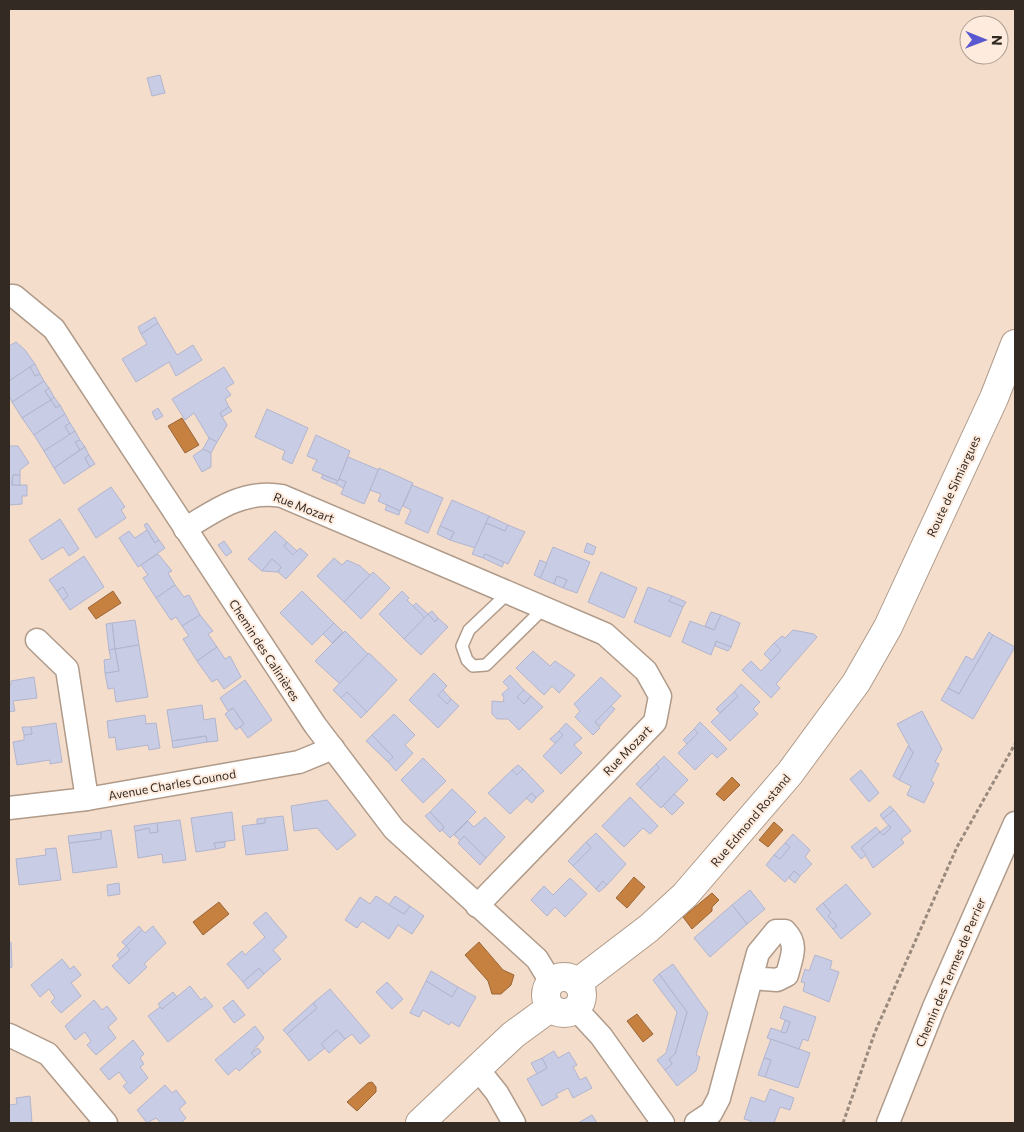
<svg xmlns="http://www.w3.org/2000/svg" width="1024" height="1132" viewBox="0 0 1024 1132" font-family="Commissioner,sans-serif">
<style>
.water{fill:#c68040;stroke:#9a6637}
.building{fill:#c8cce5;stroke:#b2b5ce}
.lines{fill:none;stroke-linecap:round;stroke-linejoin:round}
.service-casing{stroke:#b09b8a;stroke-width:14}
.minor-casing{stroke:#b09b8a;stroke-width:25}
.tertiary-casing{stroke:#b09b8a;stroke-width:30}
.path{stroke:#9a8a7d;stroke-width:3;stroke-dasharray:4 2.5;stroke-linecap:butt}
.service{stroke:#fff;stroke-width:11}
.minor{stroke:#fff;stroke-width:22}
.tertiary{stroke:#fff;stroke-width:28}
.labels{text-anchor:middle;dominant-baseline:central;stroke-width:4;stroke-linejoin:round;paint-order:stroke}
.street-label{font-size:12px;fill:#322a23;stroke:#feebdd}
</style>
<rect width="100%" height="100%" fill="#f4ddcb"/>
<g class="water">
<path d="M182,418L199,445L185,453L168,426Z"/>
<path d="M113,591L121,603L96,619L88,608Z"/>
<path d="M732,777L740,785L724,801L716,794Z"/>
<path d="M774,822L783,830L768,847L759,840Z"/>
<path d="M634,877L645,887L627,908L616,898Z"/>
<path d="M712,893L719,900L712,907V911L692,929L683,917Z"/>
<path d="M219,902L229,914L203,935L193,922Z"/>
<path d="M479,942L503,970L514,975L511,985L501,994H492L488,981L465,955Z"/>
<path d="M637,1014L653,1034L643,1042L627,1021Z"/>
<path d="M372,1082L376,1087V1092L357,1111L347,1102L368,1083Z"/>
</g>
<g class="building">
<path d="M160,75L165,93L152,96L147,78Z"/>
<path d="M155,317L158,323L141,334L138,327Z"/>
<path d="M158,323L177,355L193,345L202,360L176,376L169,362L136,382L122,359L147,344L141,334Z"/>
<path d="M16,342L25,350L35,364L9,381V346Z"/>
<path d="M35,364L40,374L35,376L30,367Z"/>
<path d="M30,367L35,376L40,374L44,381L12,402L9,396V381Z"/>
<path d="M224,367L234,383L226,388L231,395L225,399L229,407L220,413L227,425L217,442L209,438L194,413L185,420L172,399Z"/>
<path d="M44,381L49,388L45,391L51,400L22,418L12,402Z"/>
<path d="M49,388L54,397L51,400L45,391Z"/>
<path d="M54,397L60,405L56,408L51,400Z"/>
<path d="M51,400L56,408L60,405L65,414L34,435L22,418Z"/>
<path d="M229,407L232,411L222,417L220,413Z"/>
<path d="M158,408L163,416L156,420L152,412Z"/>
<path d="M267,409L308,428L292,464L282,459L285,451L255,437Z"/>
<path d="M65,414L70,423L65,426L70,435L44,451L34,435Z"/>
<path d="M70,423L75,431L70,435L65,426Z"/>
<path d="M75,431L80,440L75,442L80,450L54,468L44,451Z"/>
<path d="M316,435L350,451L338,481L312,470L317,460L307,456Z"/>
<path d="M209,438L217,442L211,453L203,449Z"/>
<path d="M80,440L85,447L80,450L75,442Z"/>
<path d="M9,446H18L29,463L20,470V475H13L12,485H27V496H22V504L9,505Z"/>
<path d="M85,447L89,455L85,458L90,467L64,484L54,468Z"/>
<path d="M203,449L211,453V467L202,472L193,456Z"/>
<path d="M89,455L95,464L90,467L85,458Z"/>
<path d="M348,457L379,470L364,504L341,494L346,482L339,479Z"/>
<path d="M379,468L413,483L400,511L378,501L381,494L370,490Z"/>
<path d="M13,475H20V485H12Z"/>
<path d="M323,475L338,481L336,484L321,478Z"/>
<path d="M339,479L346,482L343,488L336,484Z"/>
<path d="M412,485L443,498L428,533L405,523L411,510L403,506Z"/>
<path d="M111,487L125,507L121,510L126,518L96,538L78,509Z"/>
<path d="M452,500L489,516L475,548L450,540L454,532L440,526Z"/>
<path d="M387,505L400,511L399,515L385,510Z"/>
<path d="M489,516L508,525L505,531L486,523Z"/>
<path d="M60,519L79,549L69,556L63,547L42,560L29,540Z"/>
<path d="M147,523L159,540L155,543L144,525Z"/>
<path d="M486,523L505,531L508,525L525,532L508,564L485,554L483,558L472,554Z"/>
<path d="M440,526L454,532L450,540L437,534Z"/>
<path d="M147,530L155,543L159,540L165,548L138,567L119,538L129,531L135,538Z"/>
<path d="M275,531L287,542L284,546L293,555L300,548L308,555L286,579L278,572L281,567L272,559L262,571L248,559Z"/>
<path d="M224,541L232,552L226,556L218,545Z"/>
<path d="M287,542L297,551L293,555L284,546Z"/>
<path d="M587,543L596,547L593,555L584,552Z"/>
<path d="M553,547L590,562L577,593L563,588L567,580L557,576L554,584L540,578Z"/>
<path d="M158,554L172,571L168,573L175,585L156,598L143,578L148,575L141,565Z"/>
<path d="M485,554L504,562L502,567L483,558Z"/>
<path d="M84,556L104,587L70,610L63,600L68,596L63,587L57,591L49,580Z"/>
<path d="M334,558L342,565L347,560L360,566L370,575L344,602L317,576Z"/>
<path d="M272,559L281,567L278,572L262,571Z"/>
<path d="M540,560L547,563L540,578L534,575Z"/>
<path d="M373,572L390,588L361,619L344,602Z"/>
<path d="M601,572L637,588L624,618L588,602Z"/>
<path d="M557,576L567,580L563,588L554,584Z"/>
<path d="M175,585L184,597L189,595L200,615L182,626L176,617L171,620L156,598Z"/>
<path d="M63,587L68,596L63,600L57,591Z"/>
<path d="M648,587L672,596L669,601L683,607L670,637L634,622Z"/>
<path d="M302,591L334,623L312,645L280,613Z"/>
<path d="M402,591L409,598L407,600L425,618L404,639L379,614Z"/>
<path d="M672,596L686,602L683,607L669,601Z"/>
<path d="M416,603L428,614L425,618L413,606Z"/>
<path d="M432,611L438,618L435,622L428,614Z"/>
<path d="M711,612L721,615L714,630L705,626Z"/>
<path d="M428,614L435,622L438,618L448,627L421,655L404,639Z"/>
<path d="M200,615L213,631L208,634L217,647L197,661L183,639L189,636L182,626Z"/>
<path d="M721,615L740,623L731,647L716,641L711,655L682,642L690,621L714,630Z"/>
<path d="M135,620L139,645L115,649L112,623Z"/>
<path d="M112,623L115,649L109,650L106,624Z"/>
<path d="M334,623L343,632L332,643L323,634Z"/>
<path d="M793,630L814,634L817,637L776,684L780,688L771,698L742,670L751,661L761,671L781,650L774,643L782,636L785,638Z"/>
<path d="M345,631L368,654L340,684L315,661Z"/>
<path d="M989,632L993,635L959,694L948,688L966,656L973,660Z"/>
<path d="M993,635L1015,647L973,719L941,700L948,688L959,694Z"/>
<path d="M716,641L731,647L728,651L715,646Z"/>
<path d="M774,643L781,650L771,661L764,654Z"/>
<path d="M139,645L148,697L116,702L114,688L108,689L105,673L119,671L115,649Z"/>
<path d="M217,647L225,659L230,656L241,677L224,689L217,679L212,682L197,661Z"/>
<path d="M115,649L119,671L105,673L104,660L111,659L109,650Z"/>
<path d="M533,651L550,666L555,661L575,675L559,693L552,686L544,695L516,668Z"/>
<path d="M369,653L397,680L367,712L347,692L341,698L333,690Z"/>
<path d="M434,673L447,686L438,695L447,704L451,699L459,706L438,728L409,700Z"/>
<path d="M510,675L524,690L517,697L524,704L531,696L543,707L519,730L508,719H497L492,714V701L503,702L504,698L502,694L509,688L503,682Z"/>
<path d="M34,677L37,698L13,701L15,711L9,712V685H11V681Z"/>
<path d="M601,677L621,696L595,722L600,728L593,735L575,717L580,711L574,704Z"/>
<path d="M245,680L272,720L248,738L240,727L244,724L233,708L228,711L220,698Z"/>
<path d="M741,684L760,702L753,709L758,714L730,741L711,722L738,696L734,692Z"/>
<path d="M443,690L451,699L447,704L438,695Z"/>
<path d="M524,690L531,696L524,704L517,697Z"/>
<path d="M347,692L367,712L361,718L341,698Z"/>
<path d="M734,692L738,696L720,713L716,709Z"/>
<path d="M202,705L204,720L215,718L218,741L207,742L206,736L172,741L167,710Z"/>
<path d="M611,706L615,709L600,726L595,722Z"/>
<path d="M233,708L244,724L236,730L225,714Z"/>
<path d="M922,711L942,749L935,762L939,764L931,781L934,783L924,803L907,795L911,786L899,780L913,753L897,724Z"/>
<path d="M394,714L415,735L405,745L413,753L396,771L388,762L393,757L372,735Z"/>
<path d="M145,715L146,724L156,723L160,748L149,750L148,745L117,750L115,737L109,738L107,721Z"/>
<path d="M700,722L727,749L717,758L712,753L695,770L678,753L698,733L694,729Z"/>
<path d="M56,723L62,762L50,764V760L17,765L13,742L24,740V735L32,734L31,727Z"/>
<path d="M566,723L582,738L574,745L582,753L561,774L543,756L563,735L559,731Z"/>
<path d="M22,727H31L32,734L24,735Z"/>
<path d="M694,729L698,733L687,744L683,740Z"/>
<path d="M559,731L563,735L555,743L550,739Z"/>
<path d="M372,735L393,757L388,762L366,741Z"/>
<path d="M206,736L207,742L173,748L172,741Z"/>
<path d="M908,746L913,753L899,780L893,776Z"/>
<path d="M664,756L688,780L661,808L640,788L659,768L656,764Z"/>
<path d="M423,758L446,781L423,803L401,780Z"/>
<path d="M656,764L659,768L640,788L636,784Z"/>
<path d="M518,765L523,769L517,775L512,770Z"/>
<path d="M523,769L544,791L536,798L532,793L510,814L488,793L512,770L517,775Z"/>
<path d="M861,770L879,793L869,802L850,779Z"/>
<path d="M452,789L476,812L450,838L442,830L444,827L430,812Z"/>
<path d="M532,793L536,798L532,803L526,798Z"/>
<path d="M674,794L684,803L672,815L663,806Z"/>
<path d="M630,797L658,826L650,834L643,828L624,847L602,826Z"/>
<path d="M327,800L356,835L337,850L317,828L294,831L291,806Z"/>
<path d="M890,806L894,810L883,819L880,815Z"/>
<path d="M894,810L911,831L901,839L904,843L873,868L861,848L880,832L883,835L891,828L883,819Z"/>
<path d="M232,812L235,840L214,843L216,849L196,852L191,818Z"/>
<path d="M430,812L444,827L440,832L425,816Z"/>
<path d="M283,816L288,850L246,855L242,826L265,823V818Z"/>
<path d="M485,817L505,837L486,858L464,836L461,841L454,835L468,821L474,827Z"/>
<path d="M265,818V823L257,824V819Z"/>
<path d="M180,820L186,860L163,863L162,854L138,858L135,831L149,828L150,833L158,832L157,823Z"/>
<path d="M157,823L158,832L150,833L149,828L135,831L134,826Z"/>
<path d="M889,825L891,828L883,835L880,832Z"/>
<path d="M876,827L880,832L861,848L866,855L861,859L851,847Z"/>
<path d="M111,830L117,867L73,873L69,843L101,839V832Z"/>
<path d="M101,832V839L69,843L68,836Z"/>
<path d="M596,833L626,864L607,885L603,881L596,889L573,866L591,848L586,842Z"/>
<path d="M793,834L810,850L805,857L812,864L800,876L794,871L785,882L766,865L774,855L780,859L790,847L785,843Z"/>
<path d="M464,836L486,858L480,865L458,843Z"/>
<path d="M225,842V847L216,849L214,843Z"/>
<path d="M586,842L591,848L573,866L568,861Z"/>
<path d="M785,843L790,847L780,859L774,855Z"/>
<path d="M56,848L61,880L19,885L16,859L46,855L45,849Z"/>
<path d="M794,871L800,876L795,883L789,878Z"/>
<path d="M570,878L587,894L565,917L555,907L547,916L531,900L544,886L553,895Z"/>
<path d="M603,881L607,885L599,892L596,889Z"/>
<path d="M119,883L120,894L108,896L107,885Z"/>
<path d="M846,884L871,914L841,939L833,929L837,926L828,916L831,913L823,903Z"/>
<path d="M750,890L765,909L747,924L732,905Z"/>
<path d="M376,896L404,914L410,906L424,916L412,934L398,925L389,939L362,921L357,928L345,920L360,897L370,904Z"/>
<path d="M395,896L410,906L404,914L389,905Z"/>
<path d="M823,903L831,913L828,916L837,926L833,929L816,909Z"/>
<path d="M732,905L747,924L710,957L694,938Z"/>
<path d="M266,912L287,937L273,950L281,959L264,974L259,968L243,982L227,964L242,951L245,955L265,937L253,923Z"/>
<path d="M139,926L142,930L126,946L122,942Z"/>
<path d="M153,926L166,943L144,964L147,967L129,984L112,966L130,950L126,946L142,930L145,933Z"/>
<path d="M11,942L12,967L9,968V943Z"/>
<path d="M126,946L130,950L120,959L117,955Z"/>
<path d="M815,955L832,961L830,969L839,972L829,1002L803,991L805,983L801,982L805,969L809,971Z"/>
<path d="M62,959L70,969L74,966L81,975L71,983L81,996L61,1013L51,1002L55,998L49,989L40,997L31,985Z"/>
<path d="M673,964L708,1013L696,1055L700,1057L696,1071L677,1086L665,1070L672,1064L669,1059L675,1054L687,1012L659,974Z"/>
<path d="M259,968L264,974L248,989L243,982Z"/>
<path d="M431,971L458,987L452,997L426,981Z"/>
<path d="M659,974L687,1012L675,1054L669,1059L672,1064L665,1070L657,1060L666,1053L677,1012L653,980Z"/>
<path d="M426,981L452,997L458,987L476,997L459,1027L451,1022L449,1025L423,1010L419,1017L410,1013Z"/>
<path d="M387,982L403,999L392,1009L376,992Z"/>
<path d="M190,986L201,1000L205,997L213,1006L168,1042L148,1016L160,1007L162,1009Z"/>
<path d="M330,989L370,1036L360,1044L352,1034L345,1039L337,1030L321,1044L325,1048L309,1061L287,1034L317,1008L313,1003Z"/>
<path d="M173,992L177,997L162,1009L158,1004Z"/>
<path d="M94,1000L102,1010L107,1006L117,1019L108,1027L116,1038L96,1055L87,1045L91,1041L85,1032L75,1040L65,1026Z"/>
<path d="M233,1000L245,1015L234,1023L223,1008Z"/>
<path d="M313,1003L317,1008L287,1034L283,1030Z"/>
<path d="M784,1006L816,1017L808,1041L803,1039L799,1049L767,1038L771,1028L786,1033L790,1022L780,1018Z"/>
<path d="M785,1020L790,1022L786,1033L781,1032Z"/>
<path d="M255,1026L264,1038L251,1053L255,1057L239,1071L236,1068L228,1075L215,1060Z"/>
<path d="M337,1030L345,1039L329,1053L321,1044Z"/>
<path d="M771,1039L810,1053L798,1088L765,1077L771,1060L764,1058Z"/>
<path d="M133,1040L144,1054L140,1058L144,1064L140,1067L148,1078L130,1094L123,1086L127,1083L119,1072L109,1080L100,1069Z"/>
<path d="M258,1048L261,1052L255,1057L251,1053Z"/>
<path d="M554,1051L558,1058L569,1052L577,1065L573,1067L580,1080L586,1077L592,1088L573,1098L568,1088L556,1094L558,1097L542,1106L527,1079L547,1068L542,1058Z"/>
<path d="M542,1058L547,1068L537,1074L531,1063Z"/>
<path d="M764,1058L771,1060L765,1077L758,1075Z"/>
<path d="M165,1085L172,1093L176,1090L186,1103L179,1109L186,1118L181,1123H161L156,1118L147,1123L137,1110Z"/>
<path d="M770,1089L794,1098L790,1110L780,1107L774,1123H750L751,1121L744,1119L751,1097L765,1102Z"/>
<path d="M30,1096L32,1123H9V1105L17,1104L16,1098Z"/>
<path d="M592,1115L597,1123H578Z"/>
</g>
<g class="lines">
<defs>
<path id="service" d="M508,593L469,630L462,646L467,660L473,666L486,665L544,608"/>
<g id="minor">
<path d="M9,296H14L54,329L315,725L394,829L537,959L551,982"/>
<path d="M185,529C215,510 245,489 282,496L605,634L646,671L660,696L655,722L477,906"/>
<path d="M37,640L67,669L87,799"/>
<path d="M9,808L87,799L299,762L333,748"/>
<path d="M576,1009L601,1036L663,1123"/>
<path d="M9,1035L48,1054L106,1123"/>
<path d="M477,1068L497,1093L514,1123"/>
<path d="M696,1123L711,1113L719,1098L758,953L776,931H785C799,945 791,958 787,975L777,980L751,978"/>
<path d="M888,1123L934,1007L1015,823"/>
</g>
<g id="tertiary">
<circle cx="564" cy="995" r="18"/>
<path d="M577,983L649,928L685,895L790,773L856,683L888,627L994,398L1015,344"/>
<path d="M420,1123L513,1035L550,1008"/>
</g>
</defs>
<use href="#service" class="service-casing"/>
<use href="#minor" class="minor-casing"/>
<use href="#tertiary" class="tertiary-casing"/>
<path class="path" d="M843,1123L875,1032L957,847L1015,744"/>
<use href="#service" class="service"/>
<use href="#minor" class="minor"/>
<use href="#tertiary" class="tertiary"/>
</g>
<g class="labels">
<g class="street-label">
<text transform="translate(953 486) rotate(-65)">Route de Simiargues</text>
<text transform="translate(304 507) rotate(21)">Rue Mozart</text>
<text transform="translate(265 650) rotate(57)">Chemin des Calinières</text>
<text transform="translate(627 750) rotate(-46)">Rue Mozart</text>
<text transform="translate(172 784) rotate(-10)">Avenue Charles Gounod</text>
<text transform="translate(750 820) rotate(-50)">Rue Edmond Rostand</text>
<text transform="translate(950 972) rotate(-67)">Chemin des Termes de Perrier</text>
</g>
</g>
<rect width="1024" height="1132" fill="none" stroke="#322a23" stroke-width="20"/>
<g transform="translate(984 40) rotate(91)"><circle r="24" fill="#feebdd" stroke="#ac9e93"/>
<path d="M0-4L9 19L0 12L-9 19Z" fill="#5a58d0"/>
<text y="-8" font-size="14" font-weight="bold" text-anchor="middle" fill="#322a23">N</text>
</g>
</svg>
